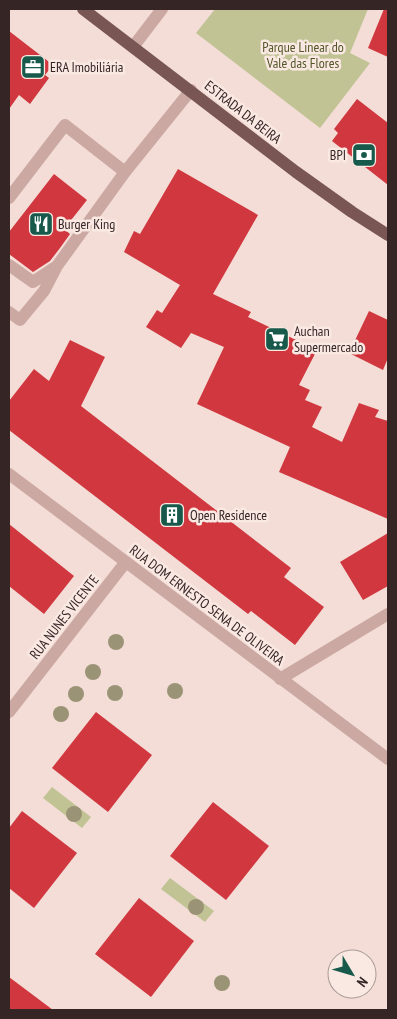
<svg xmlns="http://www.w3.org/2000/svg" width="397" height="1019" viewBox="0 0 397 1019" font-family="'PT Sans Narrow',sans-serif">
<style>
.green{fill:#c1c395}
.building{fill:#d0373f}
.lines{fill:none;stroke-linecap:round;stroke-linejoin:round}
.minor{stroke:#cca8a2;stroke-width:12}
.major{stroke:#795654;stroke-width:12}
.tree{fill:#9a9376}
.labels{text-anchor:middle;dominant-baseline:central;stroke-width:5;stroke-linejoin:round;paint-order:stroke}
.park-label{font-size:14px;fill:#525627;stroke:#fae9e3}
.poi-label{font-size:14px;fill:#352525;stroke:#fae9e3;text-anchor:start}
.street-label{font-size:14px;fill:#352525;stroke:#fae9e3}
</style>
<rect width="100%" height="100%" fill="#f3ddd6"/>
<g class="green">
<path d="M215,9H368L350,53L370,63L320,128L196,33Z"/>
<path d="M52,787L91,817L82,828L43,798Z"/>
<path d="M170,878L214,911L205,922L161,889Z"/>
</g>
<g class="building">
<path d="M384,9H388V57L368,48Z"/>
<path d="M9,31L53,65L45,75L49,78L30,104L19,95L9,109Z"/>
<path d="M357,99L388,123V185L332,141L338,133L334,129Z"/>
<path d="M178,169L258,215L213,294L251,312L248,317L317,350L299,385L310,390L305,400L322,407L312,427L342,442L359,403L379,410L375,417L388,421V519L279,472L290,447L197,404L224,347L191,333L181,348L146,327L157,310L162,313L180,285L124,252L134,231L140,234Z"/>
<path d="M54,174L87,200L64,229L70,234L60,248L50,261L33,272L9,254V232Z"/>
<path d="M369,311L388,320V358L383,370L349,353Z"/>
<path d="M70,340L105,357L81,406L291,568L284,577L324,607L295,645L251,611L248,614L9,430V401L34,369L49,381Z"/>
<path d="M9,524L74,576L44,614L9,586Z"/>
<path d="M388,533V586L363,600L340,562Z"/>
<path d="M96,712L152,755L108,812L52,768Z"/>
<path d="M213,802L269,846L226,900L170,856Z"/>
<path d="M22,811L77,853L34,908L9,888V828Z"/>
<path d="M139,898L194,941L151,997L95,954Z"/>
<path d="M9,977L53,1010H9Z"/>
</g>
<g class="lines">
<g class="minor">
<path d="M133,47L162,9"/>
<path d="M9,198L65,125L125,172"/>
<path d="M9,265L33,282L54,268"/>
<path d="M9,312L20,320L44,291L57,266L125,172L191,90"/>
<path d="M9,474L388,759"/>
<path d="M280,679L388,614"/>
<path d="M9,712L125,563"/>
</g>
<path class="major" d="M83,9L296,172L352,212L388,235"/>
</g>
<g class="tree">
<circle cx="116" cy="642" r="8"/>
<circle cx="93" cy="672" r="8"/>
<circle cx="175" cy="691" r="8"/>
<circle cx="115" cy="693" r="8"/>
<circle cx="76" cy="694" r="8"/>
<circle cx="61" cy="714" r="8"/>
<circle cx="74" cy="814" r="8"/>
<circle cx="196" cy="907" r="8"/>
<circle cx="222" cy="983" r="8"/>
</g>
<defs>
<symbol id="office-square" viewBox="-11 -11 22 22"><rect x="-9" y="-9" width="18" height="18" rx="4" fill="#175a4b" stroke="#fae9e3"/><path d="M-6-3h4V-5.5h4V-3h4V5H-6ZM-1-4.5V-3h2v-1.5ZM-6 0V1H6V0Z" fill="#fff"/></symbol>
<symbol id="bank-square" viewBox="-11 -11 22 22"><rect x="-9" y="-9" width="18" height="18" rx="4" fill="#175a4b" stroke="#fae9e3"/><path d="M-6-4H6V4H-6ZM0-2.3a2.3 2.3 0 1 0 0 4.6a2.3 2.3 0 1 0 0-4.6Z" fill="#fff"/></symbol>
<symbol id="restaurant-square" viewBox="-11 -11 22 22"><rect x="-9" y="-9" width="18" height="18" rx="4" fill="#175a4b" stroke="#fae9e3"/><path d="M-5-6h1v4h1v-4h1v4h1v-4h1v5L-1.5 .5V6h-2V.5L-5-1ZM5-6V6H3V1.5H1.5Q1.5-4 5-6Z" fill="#fff"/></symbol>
<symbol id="supermarket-square" viewBox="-11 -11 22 22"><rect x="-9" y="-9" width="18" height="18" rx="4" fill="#175a4b" stroke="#fae9e3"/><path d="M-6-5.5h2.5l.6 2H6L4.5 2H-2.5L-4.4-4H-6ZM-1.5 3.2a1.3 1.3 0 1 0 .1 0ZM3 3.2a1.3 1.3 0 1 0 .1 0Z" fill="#fff"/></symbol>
<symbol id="building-square" viewBox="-11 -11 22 22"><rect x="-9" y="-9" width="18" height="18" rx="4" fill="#175a4b" stroke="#fae9e3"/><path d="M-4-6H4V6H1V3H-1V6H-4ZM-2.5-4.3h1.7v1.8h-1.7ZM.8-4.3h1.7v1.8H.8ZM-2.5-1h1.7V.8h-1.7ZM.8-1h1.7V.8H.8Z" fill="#fff"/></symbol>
</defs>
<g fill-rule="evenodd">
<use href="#office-square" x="19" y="53" width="28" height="28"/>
<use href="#bank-square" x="350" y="141" width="28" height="28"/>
<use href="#restaurant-square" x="27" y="210" width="28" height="28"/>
<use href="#supermarket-square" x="263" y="325" width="28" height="28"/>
<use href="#building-square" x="158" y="501" width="28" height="28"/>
</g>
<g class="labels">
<g class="park-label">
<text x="303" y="47">Parque Linear do<tspan x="303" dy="16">Vale das Flores</tspan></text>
</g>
<g class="poi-label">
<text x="50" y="67">ERA Imobiliária</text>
<text x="346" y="155" text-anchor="end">BPI</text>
<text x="58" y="224">Burger King</text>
<text x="294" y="331">Auchan<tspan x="294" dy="16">Supermercado</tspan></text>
<text x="190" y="515">Open Residence</text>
</g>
<g class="street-label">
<text transform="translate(243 112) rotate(38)">ESTRADA DA BEIRA</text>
<text transform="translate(207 605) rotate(37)">RUA DOM ERNESTO SENA DE OLIVEIRA</text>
<text transform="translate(64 617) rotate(-52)">RUA NUNES VICENTE</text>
</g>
</g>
<rect width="397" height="1019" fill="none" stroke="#352525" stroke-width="20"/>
<g transform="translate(352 974) rotate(128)"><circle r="24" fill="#fae9e3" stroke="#ab9b97"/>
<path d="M0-4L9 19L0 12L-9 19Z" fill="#175a4b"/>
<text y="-8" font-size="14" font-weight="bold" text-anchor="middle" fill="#352525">N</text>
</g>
</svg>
